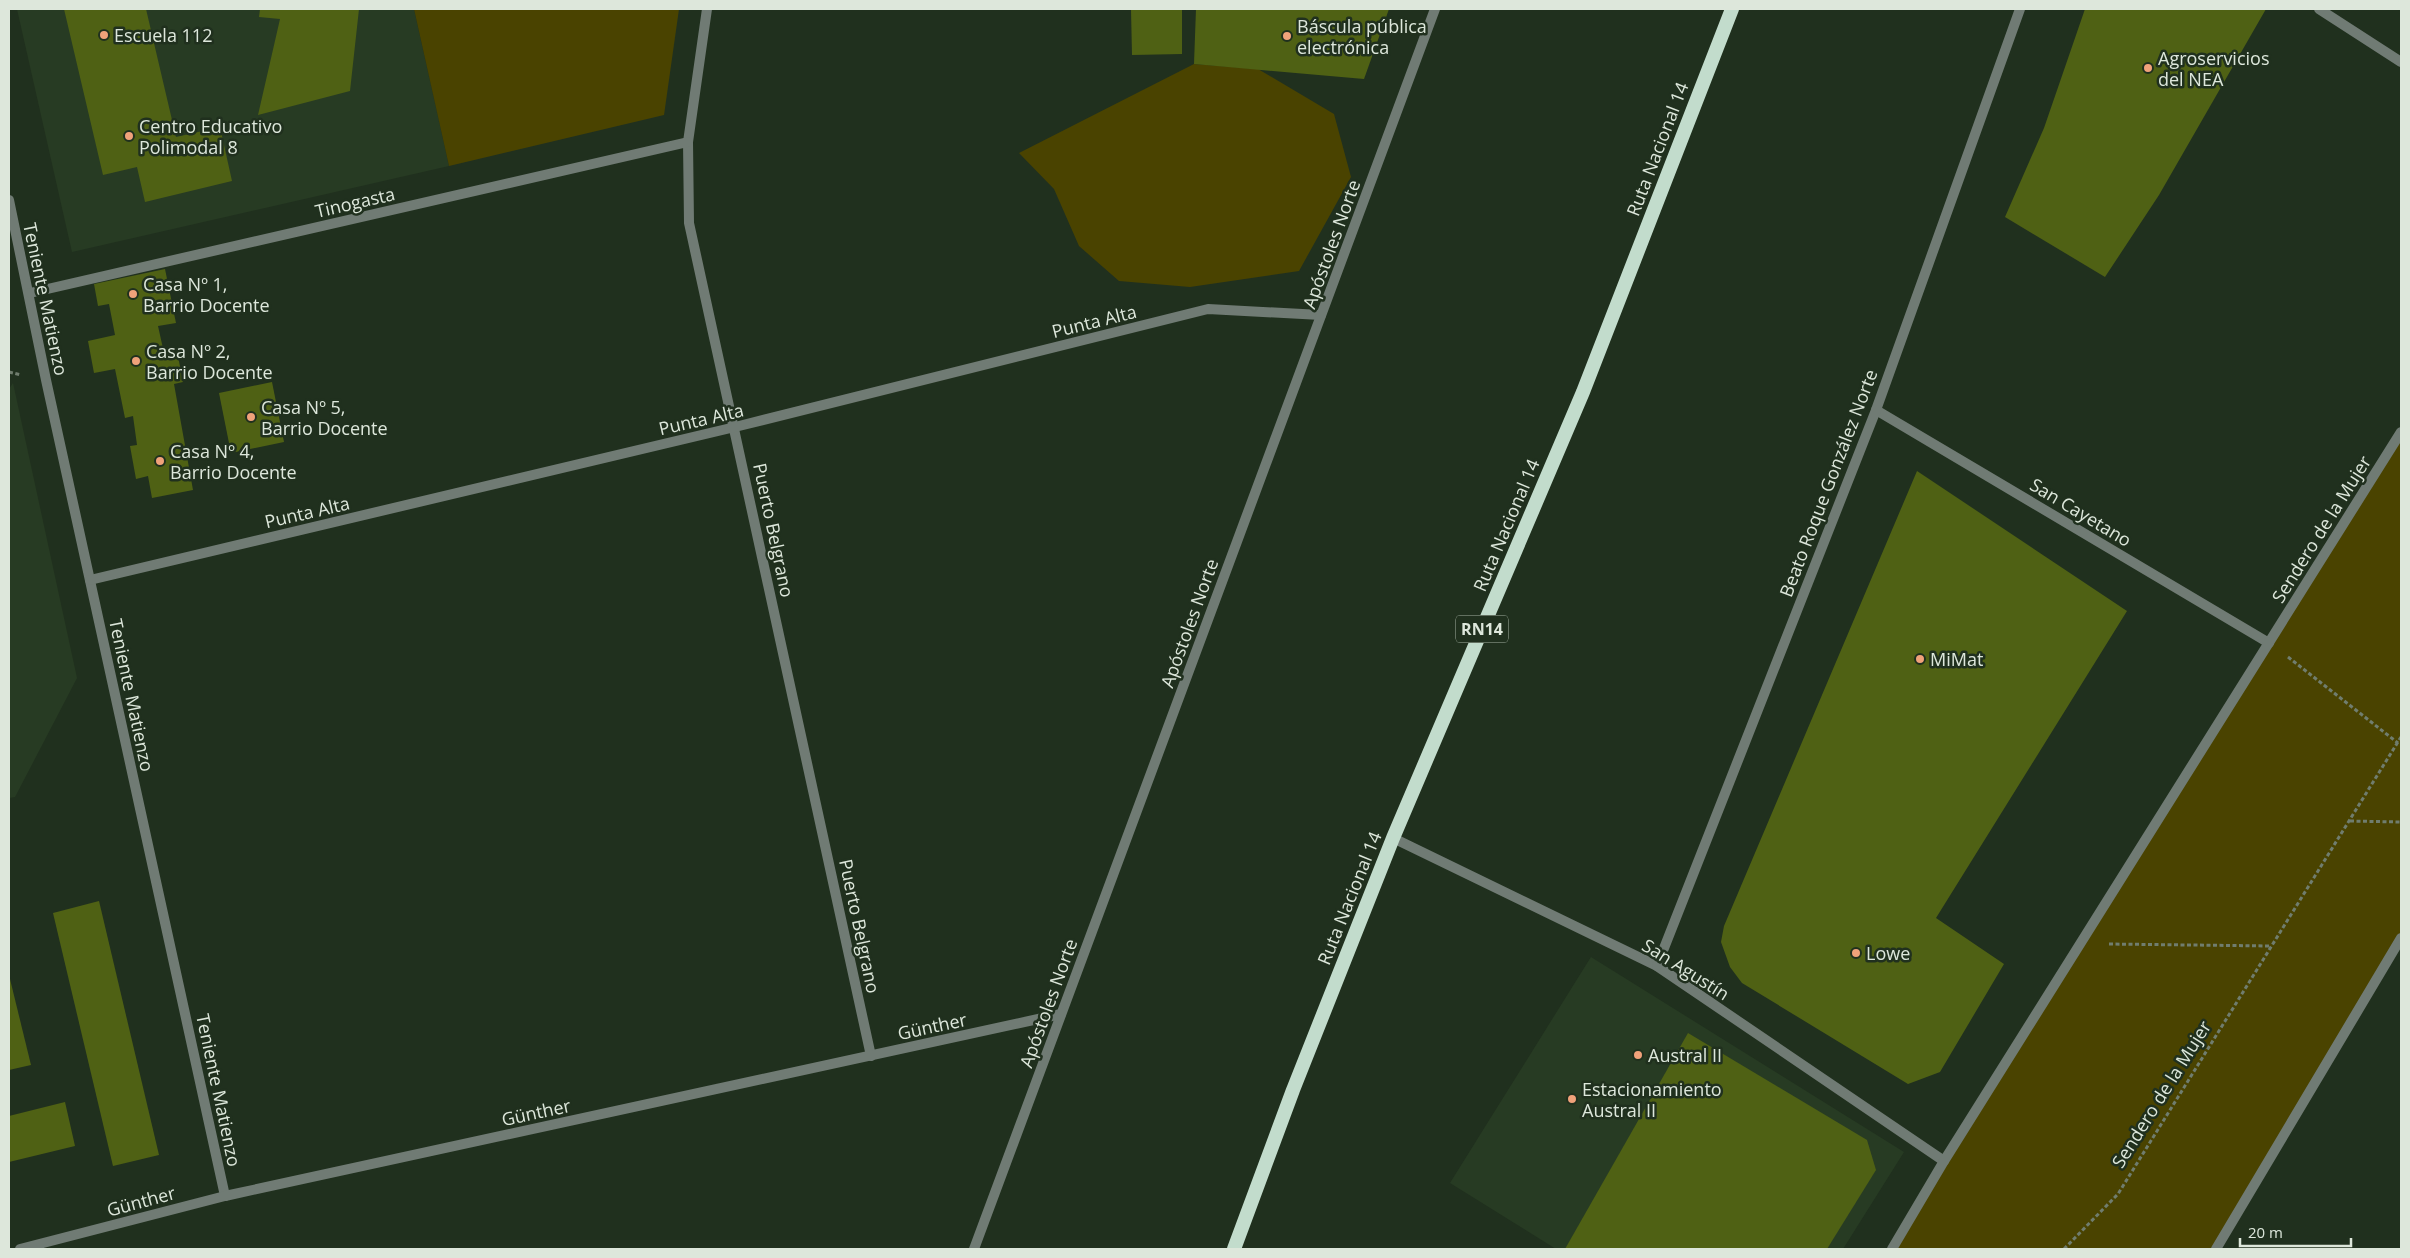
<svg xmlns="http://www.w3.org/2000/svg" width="2410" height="1258" viewBox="0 0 2410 1258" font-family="'Open Sans',sans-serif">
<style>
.built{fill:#273b23}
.green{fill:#4a4300}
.building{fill:#4f6114}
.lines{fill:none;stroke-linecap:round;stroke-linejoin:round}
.path{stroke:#707d6e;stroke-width:3;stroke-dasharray:4 2.5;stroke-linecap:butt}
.minor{stroke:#707b74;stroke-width:10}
.tertiary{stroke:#707b74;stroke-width:10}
.trunk{stroke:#c2dccc;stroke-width:14}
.poi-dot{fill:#f0a27a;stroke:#20301e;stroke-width:2}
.labels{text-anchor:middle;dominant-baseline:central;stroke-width:5;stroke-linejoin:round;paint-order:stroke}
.shield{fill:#20301e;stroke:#a4b0a2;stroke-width:1}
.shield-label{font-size:16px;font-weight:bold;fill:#dde7db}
.poi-label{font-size:18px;fill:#dde7db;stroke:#20301e;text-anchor:start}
.street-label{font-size:18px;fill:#dde7db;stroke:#20301e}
</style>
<rect width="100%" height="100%" fill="#20301e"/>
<g class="built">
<path d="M17,9H414L449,166L72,252Z"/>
<path d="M13,383L77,678L15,797L9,798V389Z"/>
<path d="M1591,957L1904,1152L1843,1249H1556L1450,1183Z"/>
</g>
<g class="green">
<path d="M414,9H679L664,115L449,166Z"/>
<path d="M1194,64L1258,69L1334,114L1351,177L1299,271L1190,287L1119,281L1079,246L1054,189L1019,153Z"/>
<path d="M2401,432V938L2216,1249H1892Z"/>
</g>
<g class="building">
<path d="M64,9H146L176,137L220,127L232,181L145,202L137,167L103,175Z"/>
<path d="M260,9H359L350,91L258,115L280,19L259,17Z"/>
<path d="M1131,9H1182V54L1132,55Z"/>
<path d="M1196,9H1389L1364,79L1194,64Z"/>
<path d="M2085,9H2266L2159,195L2105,277L2005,217L2044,128Z"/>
<path d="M165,269L176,323L158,326L164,353L177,351L183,382L174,384L193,490L152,498L148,476L136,479L130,446L137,445L133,416L125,418L115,369L94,373L88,341L115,335L109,304L98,306L94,284Z"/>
<path d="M272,382L284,442L231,453L219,393Z"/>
<path d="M1917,471L2127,611L1936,918L2004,964L1940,1072L1908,1084L1742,983L1730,967L1721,942L1724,926Z"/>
<path d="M99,901L159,1155L113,1166L53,913Z"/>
<path d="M9,975L31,1065L9,1070Z"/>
<path d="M1688,1033L1867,1140L1876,1170L1827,1249H1565Z"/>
<path d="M65,1102L75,1146L9,1162V1116Z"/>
</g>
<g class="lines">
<g class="path">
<path d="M9,372L21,375"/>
<path d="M2288,657L2398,743"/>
<path d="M2350,821L2401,822"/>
<path d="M2109,944L2271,946"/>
<path d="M2064,1249L2118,1194L2401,737"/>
</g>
<g class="minor">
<path d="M707,9L688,142L689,223L871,1056"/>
<path d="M2319,9L2401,62"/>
<path d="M9,200L46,380L225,1196"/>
<path d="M30,293L688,142"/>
<path d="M1876,410L2269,643"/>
<path d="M90,580L735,427L1208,309L1321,315"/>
<path d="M1393,838L1657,966L1944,1161"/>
<path d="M1657,966L1876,410L2020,9"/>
<path d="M20,1249L225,1196L1061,1014"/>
<path d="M1892,1249L1944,1161L2401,432"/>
<path d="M2216,1249L2401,938"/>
</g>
<path class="tertiary" d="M974,1249L1435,9"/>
<path class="trunk" d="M1234,1249L1293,1090L1393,838L1583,392L1732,9"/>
</g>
<g class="poi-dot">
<circle cx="104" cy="35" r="5"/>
<circle cx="1287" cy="36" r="5"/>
<circle cx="2148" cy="68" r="5"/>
<circle cx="129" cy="136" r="5"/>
<circle cx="133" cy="294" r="5"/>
<circle cx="136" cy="361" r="5"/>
<circle cx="251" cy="417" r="5"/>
<circle cx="160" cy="461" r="5"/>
<circle cx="1920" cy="659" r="5"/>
<circle cx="1856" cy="953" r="5"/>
<circle cx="1638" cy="1055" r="5"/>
<circle cx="1572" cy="1099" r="5"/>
</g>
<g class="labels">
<rect class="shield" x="1456" y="615.5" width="52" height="27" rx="4"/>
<g class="shield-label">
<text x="1482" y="629">RN14</text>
</g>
<g class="poi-label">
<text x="1297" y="26">Báscula pública<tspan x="1297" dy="21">electrónica</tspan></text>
<text x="114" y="35">Escuela 112</text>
<text x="2158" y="58">Agroservicios<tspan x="2158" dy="21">del NEA</tspan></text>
<text x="139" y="126">Centro Educativo<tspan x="139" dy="21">Polimodal 8</tspan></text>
<text x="143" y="284">Casa Nº 1,<tspan x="143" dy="21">Barrio Docente</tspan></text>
<text x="146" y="351">Casa Nº 2,<tspan x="146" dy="21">Barrio Docente</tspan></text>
<text x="261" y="407">Casa Nº 5,<tspan x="261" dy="21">Barrio Docente</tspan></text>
<text x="170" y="451">Casa Nº 4,<tspan x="170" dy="21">Barrio Docente</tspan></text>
<text x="1930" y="659">MiMat</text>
<text x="1866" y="953">Lowe</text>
<text x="1648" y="1055">Austral II</text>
<text x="1582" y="1089">Estacionamiento<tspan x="1582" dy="21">Austral II</tspan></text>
</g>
<g class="street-label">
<text transform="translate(1657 149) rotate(-69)">Ruta Nacional 14</text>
<text transform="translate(355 202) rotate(-13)">Tinogasta</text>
<text transform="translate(1331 244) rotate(-70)">Apóstoles Norte</text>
<text transform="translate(46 299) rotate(78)">Teniente Matienzo</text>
<text transform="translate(1094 321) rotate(-14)">Punta Alta</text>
<text transform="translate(701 419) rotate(-13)">Punta Alta</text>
<text transform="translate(1828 483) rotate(-69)">Beato Roque González Norte</text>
<text transform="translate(307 512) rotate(-13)">Punta Alta</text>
<text transform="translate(2081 512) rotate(31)">San Cayetano</text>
<text transform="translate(1506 525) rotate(-67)">Ruta Nacional 14</text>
<text transform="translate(2321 529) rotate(-58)">Sendero de la Mujer</text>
<text transform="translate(774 530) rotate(78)">Puerto Belgrano</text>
<text transform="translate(1189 623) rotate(-70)">Apóstoles Norte</text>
<text transform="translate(132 695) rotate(78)">Teniente Matienzo</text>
<text transform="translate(1349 898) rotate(-68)">Ruta Nacional 14</text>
<text transform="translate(860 926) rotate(78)">Puerto Belgrano</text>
<text transform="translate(1686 969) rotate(32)">San Agustín</text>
<text transform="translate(1048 1003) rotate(-70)">Apóstoles Norte</text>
<text transform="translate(932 1026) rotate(-12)">Günther</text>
<text transform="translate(219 1090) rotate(78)">Teniente Matienzo</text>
<text transform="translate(2161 1094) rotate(-58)">Sendero de la Mujer</text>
<text transform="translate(536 1112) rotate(-12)">Günther</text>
<text transform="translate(141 1201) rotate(-15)">Günther</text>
</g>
</g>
<rect width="2410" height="1258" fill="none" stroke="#dde7db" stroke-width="20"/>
<path d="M2240 1238v8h111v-8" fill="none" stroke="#dde7db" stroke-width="2.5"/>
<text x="2248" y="1238" font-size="15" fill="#dde7db" stroke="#20301e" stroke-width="4" paint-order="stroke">20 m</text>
</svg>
